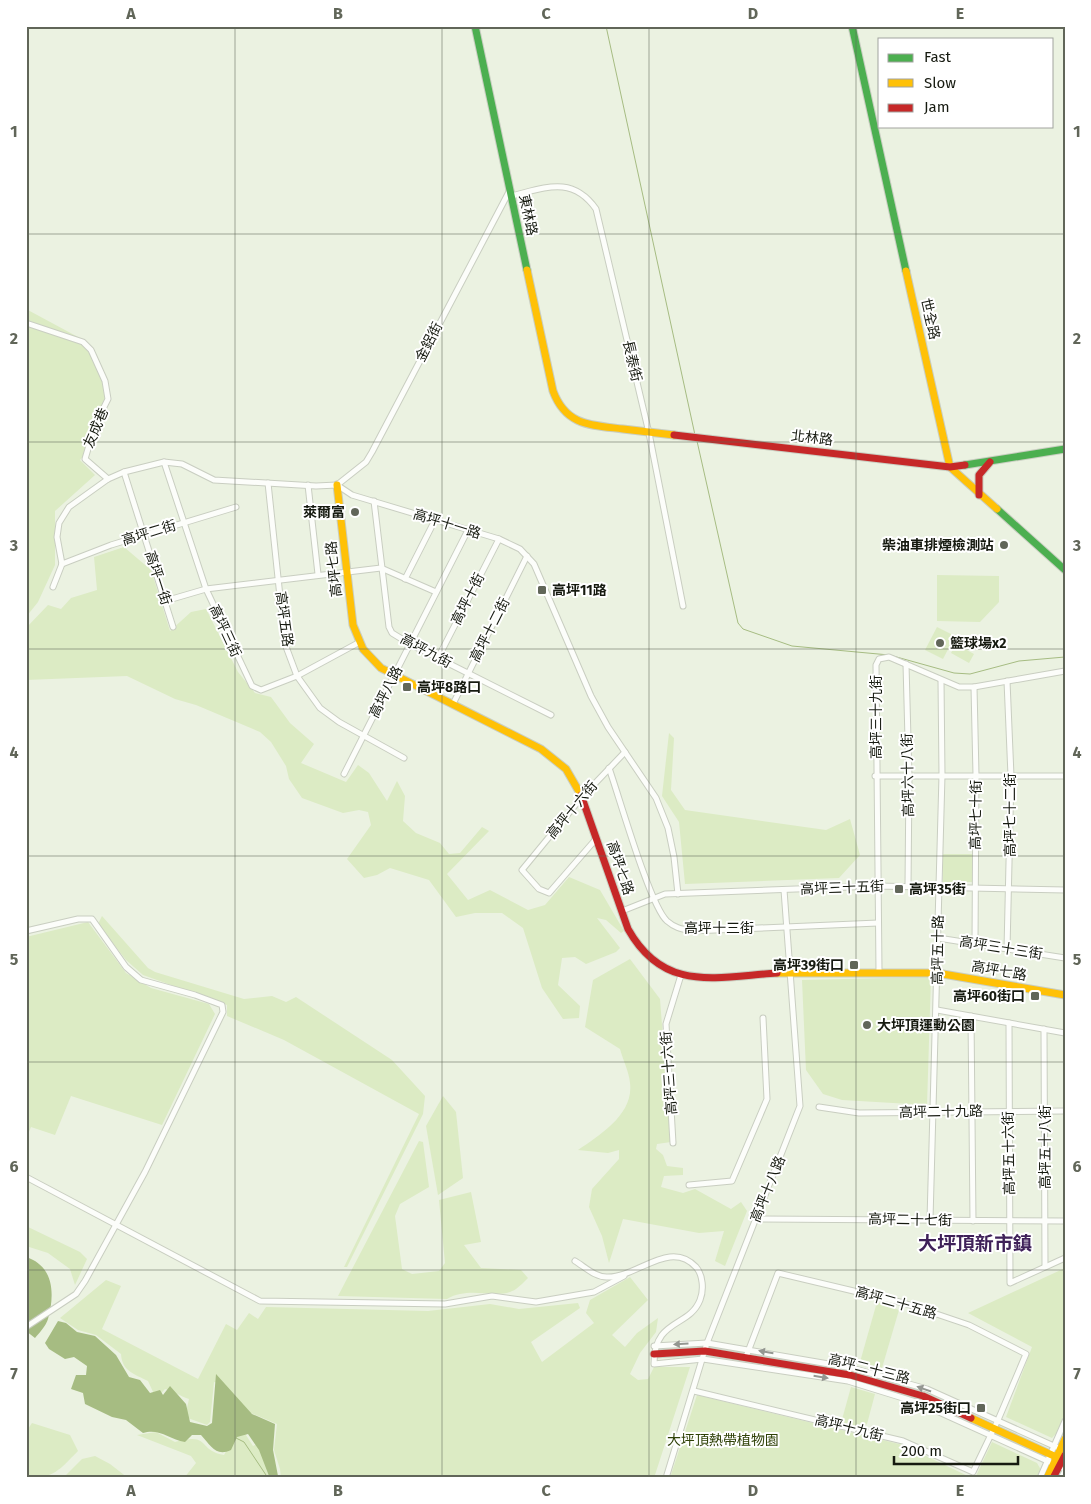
<svg xmlns="http://www.w3.org/2000/svg" width="1091" height="1504" viewBox="0 0 1091 1504" font-family="'Fira Sans','Noto Sans TC',sans-serif">
<style>
.green{fill:#dcebc4}
.water{fill:#a6bc82}
.lines{fill:none;stroke-linecap:round;stroke-linejoin:round}
.stream{stroke:#a6bc82;stroke-width:1}
.street-casing{stroke:#c9cec1;stroke-width:7}
.fast-casing{stroke:#c9cec1;stroke-width:9}
.slow-casing{stroke:#c9cec1;stroke-width:9}
.jam-casing{stroke:#c9cec1;stroke-width:9}
.street{stroke:#fcfdfa;stroke-width:5}
.fast{stroke:#4caf50;stroke-width:7}
.slow{stroke:#ffc107;stroke-width:7}
.jam{stroke:#c62828;stroke-width:7}
.oneway{fill:#949791}
.grid{fill:none;stroke:#616659;stroke-width:1;stroke-opacity:0.55}
.poi-dot{fill:#616659;stroke:#fff;stroke-width:2}
.labels{text-anchor:middle;dominant-baseline:central;stroke-width:4;stroke-linejoin:round;paint-order:stroke}
.street-label{font-size:14px;fill:#161a10;stroke:#fff}
.poi-label{font-size:14px;font-weight:bold;fill:#161a10;stroke:#fff;text-anchor:end}
.park-label{font-size:14px;fill:#2f4107;stroke:#fff}
.district-label{font-size:19px;font-weight:bold;fill:#3f2159;stroke:#fff}
.neatline{fill:none;stroke:#616659;stroke-width:2}
.grid-label{font-size:16px;text-anchor:middle;font-weight:bold;fill:#616659}
</style>
<rect width="100%" height="100%" fill="#ebf2e1"/>
<g class="green">
<path d="M26,309L78,337L102,371L106,399L88,450L80,460L95,475L55,511V565L38,602L26,617Z"/>
<path d="M124,547L151,570L170,631L191,612L206,609L238,672L255,693L271,697L290,723L314,744L301,763L346,782L358,765L369,773L387,801L397,781L405,796L403,821L416,833L440,843L449,854L460,853L482,827L489,831L447,874L468,900L490,890L528,910L545,905L569,877L600,890L624,931L621,933L606,920L597,918L620,948L616,952L586,964L575,957L562,958L558,985L580,1006L579,1018L563,1019L542,988L523,928L502,913H475L456,917L429,880L390,868L377,875L364,878L347,859L371,825L368,812L359,810L343,813L302,798L289,779L286,766L271,742L260,732L196,705L175,699L127,676L26,680V628L48,605L61,609L71,598L97,590L94,557Z"/>
<path d="M937,575L999,576V602L980,622L937,621Z"/>
<path d="M937,627L955,636L943,659L925,650Z"/>
<path d="M956,644L974,654L969,663L951,653Z"/>
<path d="M669,733L674,738L671,790L685,810L826,830L850,819L860,855L839,878L685,884L679,822L662,796Z"/>
<rect x="943" y="854" width="29" height="28"/>
<path d="M102,916L148,968L155,972L244,999L272,996L286,1002L296,997L392,1060L425,1096L423,1114L347,1267H344L419,1114L284,1040L227,1016V1005L143,975L126,960L98,924Z"/>
<path d="M88,922L126,973L151,988L209,1004L215,1014L162,1125L71,1096L55,1135L31,1127L26,1139V937Z"/>
<path d="M630,959L660,999L671,1142L657,1144L656,1149L663,1155L667,1166L683,1168V1175L664,1176L661,1187L683,1193L695,1189L731,1209L741,1202L747,1211L725,1266L715,1261L724,1231L699,1233L623,1219L609,1263L602,1236L589,1207L592,1189L619,1159V1150L608,1153L578,1150C600,1135 634,1114 630,1083C629,1072 623,1060 620,1049L585,1027L593,980Z"/>
<path d="M931,977L927,1105L842,1100L823,1094L806,1070L802,980Z"/>
<path d="M443,1096L456,1112L463,1178L438,1195L426,1126Z"/>
<path d="M419,1141L423,1142L429,1187L400,1204L395,1216L402,1269L412,1274L439,1271L445,1263L439,1200L471,1192L481,1242L464,1245L481,1268L521,1270L528,1278C524,1282 520,1286 516,1289C498,1301 471,1285 447,1299L338,1296Z"/>
<path d="M26,1226L80,1252L87,1259L75,1285L70,1269L48,1253L26,1246Z"/>
<path d="M1065,1268V1416L1059,1430L1052,1438L1006,1417L1032,1347L968,1313Z"/>
<path d="M630,1277L648,1300L612,1335L625,1347L637,1333L658,1318L656,1332L640,1353L630,1374L638,1380L648,1379L654,1367H690L654,1478H281L280,1469L274,1450L277,1424L246,1411L222,1384L214,1382L210,1422L207,1425L185,1417L189,1399C179,1396 175,1391 165,1389L158,1397L154,1394L148,1381C134,1374 122,1371 121,1354L96,1335L78,1330L60,1318L106,1280L121,1286L102,1329L198,1379L226,1324L237,1330L249,1313L258,1319L266,1307L428,1311L490,1304L519,1309L578,1303L580,1308L531,1342L542,1362L594,1323L586,1313L590,1300Z"/>
<path d="M877,1302L899,1310L882,1368L860,1362Z"/>
<path d="M851,1387L875,1394L867,1424L862,1428L841,1423Z"/>
<path d="M697,1395L903,1445L972,1478H670Z"/>
<path d="M32,1423L70,1435L78,1451C59,1470 55,1478 26,1478V1432Z"/>
<path d="M156,1432L175,1442C212,1432 196,1450 224,1455L236,1434L244,1432L253,1446L261,1442L270,1478H184L196,1463L191,1456L137,1435Z"/>
<path d="M992,1442L1037,1463L1041,1470L1037,1478H975Z"/>
<path d="M95,1456L110,1464L128,1478H67L66,1475L82,1459Z"/>
</g>
<g class="water">
<path d="M26,1257C54,1266 55,1294 48,1319C46,1326 39,1333 35,1338L26,1331Z"/>
<path d="M58,1321L66,1323L77,1332L95,1336L116,1355L129,1377L140,1380L150,1393L160,1390L163,1395L170,1386L186,1404L190,1422L207,1426L212,1423L216,1374L252,1414L275,1424L273,1450L278,1476L270,1478L269,1476L259,1450L248,1434L237,1437L231,1450C216,1457 211,1446 201,1435H192L185,1442C169,1439 159,1428 143,1433L126,1420L112,1417L85,1404L83,1393L71,1389L76,1375H86L87,1366L74,1357L65,1359L49,1349L45,1343Z"/>
</g>
<g class="lines">
<g class="stream">
<path d="M606,26L695,435"/>
<path d="M697,441L738,623L743,629L792,646L889,655"/>
<path d="M893,656L954,673L970,674L1019,661L1065,657"/>
<path d="M236,1438L244,1442L268,1478"/>
</g>
<defs>
<g id="street">
<path d="M511,196C545,188 572,175 596,209L649,433L683,606"/>
<path d="M26,323L83,342L91,350L105,381L108,399L95,425L85,459L108,479"/>
<path d="M164,462L206,589L252,686L261,690L297,676L358,643"/>
<path d="M124,472L173,627"/>
<path d="M268,483L285,644L297,676L320,708L339,722L404,758"/>
<path d="M308,485L318,574"/>
<path d="M337,485L366,462L372,452L510,190"/>
<path d="M374,501L389,627L392,633L410,644L551,715"/>
<path d="M62,564L57,537L59,523L69,507L108,479L124,472L164,462L182,464L214,480L316,486L337,485L352,495L499,539L520,549L534,564L591,696L608,727L656,798L668,828L674,857L678,894"/>
<path d="M62,564L111,545L236,507"/>
<path d="M405,579L435,520"/>
<path d="M53,587L62,564"/>
<path d="M165,601L206,589L381,568L436,592"/>
<path d="M438,658L499,539"/>
<path d="M906,664L909,777L908,886"/>
<path d="M974,687L976,775L975,943"/>
<path d="M453,704L527,556"/>
<path d="M609,768C619,796 650,906 667,921C675,928 682,929 691,931L878,923"/>
<path d="M344,774L468,530"/>
<path d="M875,776H1065"/>
<path d="M596,839L549,893L539,889L522,870L582,797L625,752"/>
<path d="M622,911L665,894L877,886L1065,890"/>
<path d="M26,931L78,919H92L126,967L141,980L195,995L222,1005L223,1012L145,1172L85,1281L76,1294L26,1327"/>
<path d="M938,938L1065,958"/>
<path d="M1007,949L1011,776L1007,681"/>
<path d="M879,971L876,665L879,659L889,657L959,687H974L1065,671"/>
<path d="M937,1010L1065,1033"/>
<path d="M971,1016L973,1221"/>
<path d="M1009,1023L1010,1283L1065,1258"/>
<path d="M1044,1029L1045,1266"/>
<path d="M819,1107L859,1113L1065,1111"/>
<path d="M673,1143L666,1024L681,975"/>
<path d="M26,1177L260,1301L445,1304L492,1296L536,1302L594,1292L624,1276"/>
<path d="M689,1185L732,1181L767,1099L763,1018"/>
<path d="M756,1219L1065,1221"/>
<path d="M930,1220L942,775L941,680"/>
<path d="M575,1261C585,1267 596,1278 608,1277C638,1277 670,1239 696,1267C703,1275 704,1290 700,1300C689,1328 654,1318 654,1364L703,1359L848,1381L919,1403L1065,1469"/>
<path d="M654,1346L707,1343L852,1368L927,1389L1065,1451"/>
<path d="M694,1391L903,1441L973,1472L998,1420L1026,1354L969,1325L904,1303L778,1273L746,1357"/>
<path d="M666,1478L707,1343L800,1106L784,890"/>
<path d="M1040,1478L1065,1421"/>
<path d="M1061,1478L1065,1471"/>
</g>
<g id="fast">
<path d="M475,26L527,270"/>
<path d="M852,26L906,271"/>
<path d="M965,465L1065,449"/>
<path d="M997,509L1065,570"/>
</g>
<g id="slow">
<path d="M527,270L553,391C566,426 591,425 623,429C640,431 657,433 674,435"/>
<path d="M906,271L950,467L997,509"/>
<path d="M337,485L353,625L363,649L381,668L541,749L566,769L581,795"/>
<path d="M777,973H937L1065,995"/>
<path d="M971,1418L1065,1461"/>
<path d="M1047,1478L1065,1439"/>
</g>
<g id="jam">
<path d="M674,435L950,467L965,465"/>
<path d="M979,495V475L990,462"/>
<path d="M581,795L628,929C664,993 715,977 777,973"/>
<path d="M654,1354L705,1351L850,1375L923,1396L971,1418"/>
<path d="M1053,1478L1065,1455"/>
</g>
</defs>
<use href="#street" class="street-casing"/>
<use href="#fast" class="fast-casing"/>
<use href="#slow" class="slow-casing"/>
<use href="#jam" class="jam-casing"/>
<use href="#street" class="street"/>
<use href="#fast" class="fast"/>
<use href="#slow" class="slow"/>
<use href="#jam" class="jam"/>
</g>
<defs><path id="oneway-solid" d="M-6-.8H1V-3.2L6.5 0L1 3.2V.8H-6Z" transform="scale(1.25)"/></defs>
<g class="oneway">
<use href="#oneway-solid" transform="translate(681 1344) rotate(177)"/>
<use href="#oneway-solid" transform="translate(766 1352) rotate(-170)"/>
<use href="#oneway-solid" transform="translate(821 1377) rotate(9)"/>
<use href="#oneway-solid" transform="translate(924 1389) rotate(-161)"/>
</g>
<path class="grid" d="M235,26V1478M442,26V1478M649,26V1478M856,26V1478M26,234H1065M26,442H1065M26,649H1065M26,856H1065M26,1062H1065M26,1270H1065"/>
<g class="poi-dot">
<circle cx="355" cy="512" r="5"/>
<circle cx="1004" cy="545" r="5"/>
<rect x="537" y="585" width="10" height="10" rx="2.5"/>
<circle cx="940" cy="643" r="5"/>
<rect x="402" y="682" width="10" height="10" rx="2.5"/>
<rect x="894" y="884" width="10" height="10" rx="2.5"/>
<rect x="849" y="960" width="10" height="10" rx="2.5"/>
<rect x="1030" y="991" width="10" height="10" rx="2.5"/>
<circle cx="867" cy="1025" r="5"/>
<rect x="976" y="1403" width="10" height="10" rx="2.5"/>
</g>
<g class="labels">
<g class="street-label">
<text transform="translate(528 215) rotate(78)">東林路</text>
<text transform="translate(930 319) rotate(77)">世全路</text>
<text transform="translate(429 342) rotate(-63)">金鋁街</text>
<text transform="translate(632 361) rotate(77)">長泰街</text>
<text transform="translate(96 428) rotate(-67)">友成巷</text>
<text transform="translate(812 438) rotate(7)">北林路</text>
<text transform="translate(447 524) rotate(17)">高坪十一路</text>
<text transform="translate(149 533) rotate(-17)">高坪二街</text>
<text transform="translate(334 569) rotate(-96)">高坪七路</text>
<text transform="translate(158 578) rotate(72)">高坪一街</text>
<text transform="translate(468 599) rotate(-63)">高坪十街</text>
<text transform="translate(284 619) rotate(82)">高坪五路</text>
<text transform="translate(490 630) rotate(-63)">高坪十二街</text>
<text transform="translate(225 631) rotate(65)">高坪三街</text>
<text transform="translate(426 651) rotate(28)">高坪九街</text>
<text transform="translate(386 692) rotate(-63)">高坪八路</text>
<text transform="translate(876 717) rotate(-90)">高坪三十九街</text>
<text transform="translate(908 775) rotate(-91)">高坪六十八街</text>
<text transform="translate(572 810) rotate(-50)">高坪十六街</text>
<text transform="translate(976 815) rotate(-89)">高坪七十街</text>
<text transform="translate(1010 815) rotate(-90)">高坪七十二街</text>
<text transform="translate(620 868) rotate(71)">高坪七路</text>
<text transform="translate(842 888) rotate(-2)">高坪三十五街</text>
<text x="719" y="928">高坪十三街</text>
<text transform="translate(1001 948) rotate(9)">高坪三十三街</text>
<text transform="translate(938 950) rotate(-89)">高坪五十路</text>
<text transform="translate(999 971) rotate(10)">高坪七路</text>
<text transform="translate(669 1073) rotate(-94)">高坪三十六街</text>
<text transform="translate(941 1112) rotate(-1)">高坪二十九路</text>
<text transform="translate(1045 1147) rotate(-90)">高坪五十八街</text>
<text transform="translate(1009 1153) rotate(-91)">高坪五十六街</text>
<text transform="translate(768 1189) rotate(-68)">高坪十八路</text>
<text transform="translate(910 1220) rotate(1)">高坪二十七街</text>
<text transform="translate(896 1303) rotate(16)">高坪二十五路</text>
<text transform="translate(869 1369) rotate(14)">高坪二十三路</text>
<text transform="translate(849 1428) rotate(14)">高坪十九街</text>
</g>
<g class="poi-label">
<text x="345" y="512">萊爾富</text>
<text x="994" y="545">柴油車排煙檢測站</text>
<text x="552" y="590" text-anchor="start">高坪11路</text>
<text x="950" y="643" text-anchor="start">籃球場x2</text>
<text x="417" y="687" text-anchor="start">高坪8路口</text>
<text x="909" y="889" text-anchor="start">高坪35街</text>
<text x="844" y="965">高坪39街口</text>
<text x="1025" y="996">高坪60街口</text>
<text x="877" y="1025" text-anchor="start">大坪頂運動公園</text>
<text x="971" y="1408">高坪25街口</text>
</g>
<g class="park-label">
<text x="723" y="1440">大坪頂熱帶植物園</text>
</g>
<g class="district-label">
<text x="975" y="1243">大坪頂新市鎮</text>
</g>
</g>
<rect width="1091" height="1504" fill="none" stroke="#ffffff" stroke-width="55"/>
<rect x="878" y="38" width="175" height="90" fill="#ffffff" stroke="#a2a39f"/>
<rect x="888" y="54" width="25" height="8" fill="#4caf50" stroke="#a2a39f"/>
<text x="924" y="62" font-size="15" fill="#161a10">Fast</text>
<rect x="888" y="79" width="25" height="8" fill="#ffc107" stroke="#a2a39f"/>
<text x="924" y="88" font-size="15" fill="#161a10">Slow</text>
<rect x="888" y="104" width="25" height="8" fill="#c62828" stroke="#a2a39f"/>
<text x="924" y="112" font-size="15" fill="#161a10">Jam</text>
<path d="M894 1456v8h124v-8" fill="none" stroke="#161a10" stroke-width="2.5"/>
<text x="901" y="1456" font-size="15" fill="#161a10" stroke="#ffffff" stroke-width="4" paint-order="stroke">200 m</text>
<rect x="28" y="28" width="1036" height="1448" class="neatline"/>
<g class="grid-label">
<text x="131" y="19">A</text>
<text x="338" y="19">B</text>
<text x="546" y="19">C</text>
<text x="753" y="19">D</text>
<text x="960" y="19">E</text>
<text x="14" y="137">1</text>
<text x="1077" y="137">1</text>
<text x="14" y="344">2</text>
<text x="1077" y="344">2</text>
<text x="14" y="551">3</text>
<text x="1077" y="551">3</text>
<text x="14" y="758">4</text>
<text x="1077" y="758">4</text>
<text x="14" y="965">5</text>
<text x="1077" y="965">5</text>
<text x="14" y="1172">6</text>
<text x="1077" y="1172">6</text>
<text x="14" y="1379">7</text>
<text x="1077" y="1379">7</text>
<text x="131" y="1496">A</text>
<text x="338" y="1496">B</text>
<text x="546" y="1496">C</text>
<text x="753" y="1496">D</text>
<text x="960" y="1496">E</text>
</g>
</svg>
